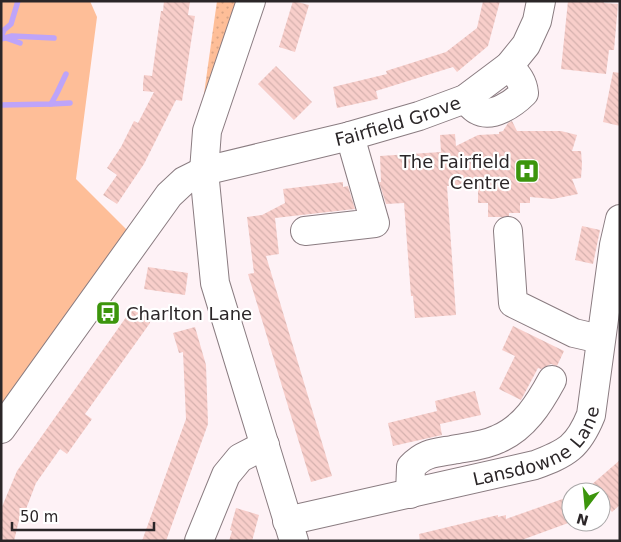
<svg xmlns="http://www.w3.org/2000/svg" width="621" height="542" viewBox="0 0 621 542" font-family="'DejaVu Sans',sans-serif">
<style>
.grass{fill:url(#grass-dots)}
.park{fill:#febe98}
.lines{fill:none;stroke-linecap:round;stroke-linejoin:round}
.stream{stroke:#bea4f9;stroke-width:5.5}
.building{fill:url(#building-back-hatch)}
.minor-casing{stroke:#8a7c81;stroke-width:30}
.minor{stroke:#fff;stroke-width:28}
.labels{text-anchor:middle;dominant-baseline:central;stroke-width:4.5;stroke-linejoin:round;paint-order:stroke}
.street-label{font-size:18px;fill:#2b2628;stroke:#fff}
.poi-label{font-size:18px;fill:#2b2628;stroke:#fff;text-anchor:end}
</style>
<defs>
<pattern id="grass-dots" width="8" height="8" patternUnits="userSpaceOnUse" patternTransform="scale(1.25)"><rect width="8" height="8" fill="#febe98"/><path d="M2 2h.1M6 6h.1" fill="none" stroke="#daa383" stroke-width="1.8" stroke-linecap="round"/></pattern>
<pattern id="building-back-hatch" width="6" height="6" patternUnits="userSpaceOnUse" patternTransform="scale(1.25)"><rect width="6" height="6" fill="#f8ceca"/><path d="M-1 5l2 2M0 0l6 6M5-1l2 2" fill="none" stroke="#d5b1ae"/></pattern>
</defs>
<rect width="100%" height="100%" fill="#fef2f6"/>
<path class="grass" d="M217,1H241L209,102L203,101Z"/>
<path class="park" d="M1,1H90L97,17L76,179L129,232L1,413Z"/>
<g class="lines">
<g class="stream">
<path d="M1,37L4,30L11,24L18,1"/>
<path d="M6,38L20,43"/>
<path d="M1,39L12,36L54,38"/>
<path d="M51,104L70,103"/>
<path d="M1,105L51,104L57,93L66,74"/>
</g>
</g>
<g class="building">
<path d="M164,1H190L188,15L195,16L182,101L176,100L144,164L117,204L103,195L117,175L107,168L121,147L134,121L138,123L154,92L143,91V84L144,75L152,76L161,11H163Z"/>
<path d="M293,1L309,5L295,52L279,47Z"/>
<path d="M483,1H500L488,46L457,72L453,67L376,91L378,99L337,108L333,87L387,74L386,71L446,52L477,28Z"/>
<path d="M568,1H604V3L618,4L614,50H609L606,74L561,69Z"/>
<path d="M276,66L312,102L294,120L258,84Z"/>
<path d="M613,72L620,73V126L603,122Z"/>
<path d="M512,121L517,131H561L577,135L572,151H581L582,164L581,178L572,179L578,194L553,199L530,197V203H520V213H509V216L503,217H488V203H478V184L447,186L456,315L415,318L413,296H411L404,203L386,204L379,182H381L380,156L441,152L440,135L455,134L456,146L478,135L499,134V132L503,131L508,123Z"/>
<path d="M343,182V187L348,186L355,209L275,218L279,254L266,256L332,476L311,482L248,274L254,273L247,217L262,215L285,203L283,189Z"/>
<path d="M582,226L600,230L593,264L575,260Z"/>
<path d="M148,267L188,273L185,295L144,289Z"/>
<path d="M134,306L150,317V323L85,414L92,419L67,454L60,449L36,483L23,517L20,516L14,541H1V509L17,471Z"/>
<path d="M513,326L564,351L557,366L551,364L541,369L538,368L521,400L499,389L515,356L502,350Z"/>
<path d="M195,327L206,365L208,424L166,541H142L186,419L183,352L179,353L173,333Z"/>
<path d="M475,391L481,415L440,424L442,435L393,446L388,423L437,411L435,401Z"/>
<path d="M620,460V505L612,512L601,500V492H596L590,486Z"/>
<path d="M571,496V522L519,541H420L419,534L498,515V517L506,515V519Z"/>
<path d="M236,508L259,515L252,541H229L232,531L230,530Z"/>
</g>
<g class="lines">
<defs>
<g id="minor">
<path d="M251,1L207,131L204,171L215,283L294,541"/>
<path d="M465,99C469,103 473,108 477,110C492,119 514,103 524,93C523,81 517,75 509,66"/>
<path d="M305,231L375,223L350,136"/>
<path d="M508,231L513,303L574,333L600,339"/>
<path id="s1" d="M1,429L169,195L184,181L204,171L350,136L419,116L465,99L509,66L526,45L537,21L541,1"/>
<path d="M410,494L411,467C424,453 434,453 452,450C467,447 484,446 498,439C524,428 539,404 552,380"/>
<path id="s2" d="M287,521L535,465C567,453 578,447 591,415L614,245L620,219"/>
<path d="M199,541L226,475L240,458L265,445"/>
</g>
</defs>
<use href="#minor" class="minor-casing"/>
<use href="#minor" class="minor"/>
</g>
<defs>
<symbol id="hospital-square" viewBox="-11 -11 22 22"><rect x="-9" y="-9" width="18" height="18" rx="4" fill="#3c950c" stroke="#fff"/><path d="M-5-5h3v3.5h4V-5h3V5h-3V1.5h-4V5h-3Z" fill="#fff"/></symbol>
<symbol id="bus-square" viewBox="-11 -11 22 22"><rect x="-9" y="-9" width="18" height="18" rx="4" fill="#3c950c" stroke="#fff"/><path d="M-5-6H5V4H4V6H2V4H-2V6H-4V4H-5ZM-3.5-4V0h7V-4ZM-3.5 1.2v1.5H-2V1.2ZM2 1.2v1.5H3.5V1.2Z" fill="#fff"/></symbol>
</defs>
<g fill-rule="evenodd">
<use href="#hospital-square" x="513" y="157" width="28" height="28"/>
<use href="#bus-square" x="94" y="299" width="28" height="28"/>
</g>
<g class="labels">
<g class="street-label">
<text stroke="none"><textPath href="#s1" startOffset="531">Fairfield Grove</textPath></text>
<text stroke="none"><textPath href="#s2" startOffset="266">Lansdowne Lane</textPath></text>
</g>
<g class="poi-label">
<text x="510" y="161">The Fairfield<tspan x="510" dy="21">Centre</tspan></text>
<text x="126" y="313" text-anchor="start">Charlton Lane</text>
</g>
</g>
<rect width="621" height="542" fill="none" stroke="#2b2628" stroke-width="5"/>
<g transform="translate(586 507) rotate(196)"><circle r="24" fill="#ffffff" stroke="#aaa8a9"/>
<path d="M0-4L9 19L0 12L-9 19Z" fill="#3c950c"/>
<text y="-8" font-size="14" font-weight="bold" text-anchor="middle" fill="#2b2628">N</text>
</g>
<path d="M12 522v8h142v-8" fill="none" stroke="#2b2628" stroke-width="2.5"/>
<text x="20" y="522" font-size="15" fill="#2b2628" stroke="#ffffff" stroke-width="4" paint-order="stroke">50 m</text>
</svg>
